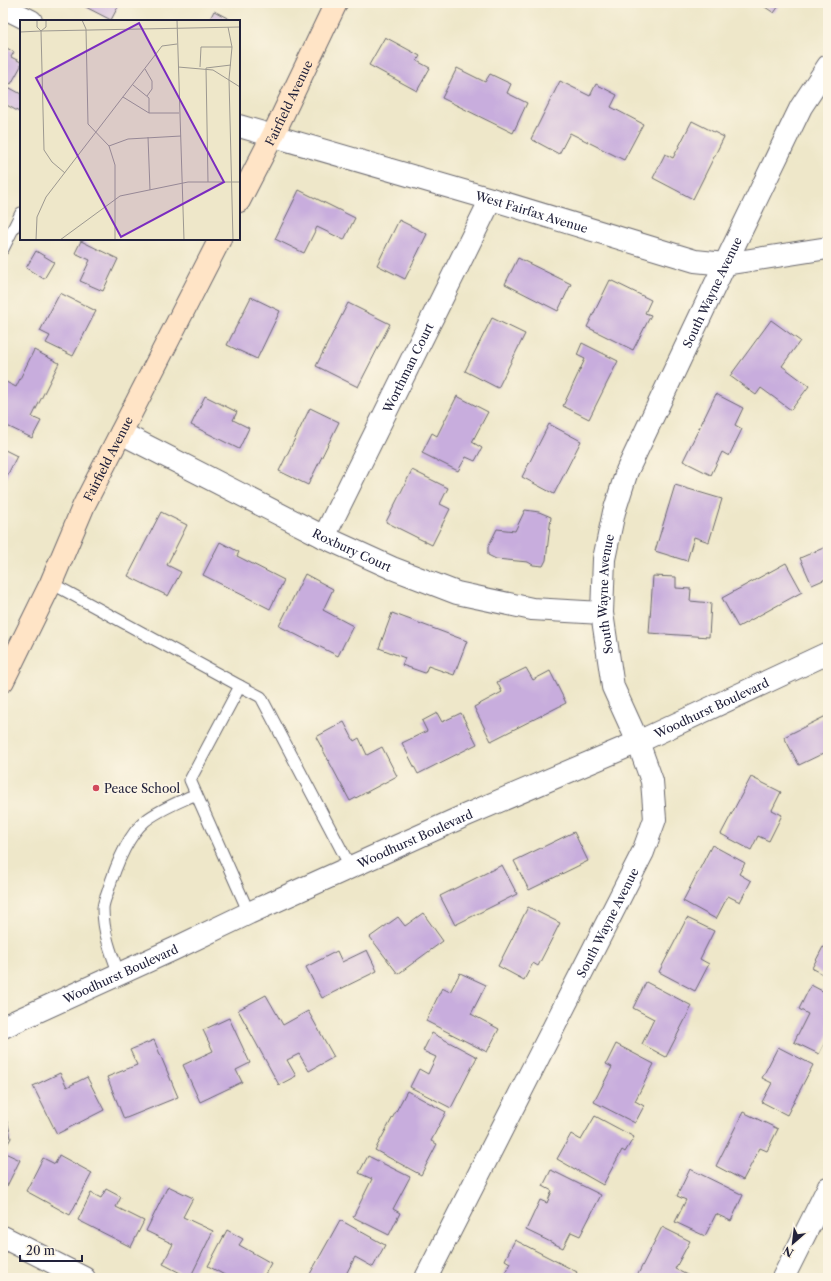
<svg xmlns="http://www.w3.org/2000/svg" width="831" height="1281" viewBox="0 0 831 1281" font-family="'Libre Caslon Text',serif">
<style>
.building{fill:#c8addd}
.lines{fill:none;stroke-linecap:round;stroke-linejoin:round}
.service-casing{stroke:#69676d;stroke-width:13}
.minor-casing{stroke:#69676d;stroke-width:24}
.tertiary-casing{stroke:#69676d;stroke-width:24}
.secondary-casing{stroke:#69676d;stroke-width:24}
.service{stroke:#fff;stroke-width:11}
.minor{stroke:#fff;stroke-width:22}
.tertiary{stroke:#fff;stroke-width:22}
.secondary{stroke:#ffe4c6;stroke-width:22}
.poi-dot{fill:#d1495b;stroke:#fcf5e5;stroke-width:1.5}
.labels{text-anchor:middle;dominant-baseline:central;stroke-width:3.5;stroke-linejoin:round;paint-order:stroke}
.street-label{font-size:12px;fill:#22223b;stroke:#fcf5e5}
.poi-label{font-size:12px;fill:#22223b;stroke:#fcf5e5;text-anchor:start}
.inset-road{fill:none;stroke:#9c9890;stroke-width:1}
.view{fill:#7b2cbf;fill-opacity:0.15;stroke:#7b2cbf;stroke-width:2}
.inset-edge{fill:none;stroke:#22223b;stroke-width:2}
</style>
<rect width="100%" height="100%" fill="#fcf5e5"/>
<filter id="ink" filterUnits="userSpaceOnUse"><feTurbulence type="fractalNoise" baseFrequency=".025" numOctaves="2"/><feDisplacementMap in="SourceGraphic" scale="8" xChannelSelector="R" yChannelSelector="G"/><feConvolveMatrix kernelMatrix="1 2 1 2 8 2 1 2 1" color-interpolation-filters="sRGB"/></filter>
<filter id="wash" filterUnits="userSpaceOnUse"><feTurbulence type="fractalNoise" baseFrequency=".012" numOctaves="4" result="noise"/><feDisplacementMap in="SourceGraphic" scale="16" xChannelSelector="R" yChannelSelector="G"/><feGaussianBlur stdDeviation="0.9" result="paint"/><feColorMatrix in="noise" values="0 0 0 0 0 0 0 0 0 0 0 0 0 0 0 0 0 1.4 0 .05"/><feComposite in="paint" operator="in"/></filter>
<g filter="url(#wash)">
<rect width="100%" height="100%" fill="#eee7c9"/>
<g id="blocks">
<g class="building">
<path d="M81,3H120L111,20L80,4Z"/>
<path d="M759,3H781L774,13Z"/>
<path d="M214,11L233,21H209Z"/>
<path d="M385,37L420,56L417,61L430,68L417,91L369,65Z"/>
<path d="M3,46L14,52L11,57L21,62V66L11,84L3,80Z"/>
<path d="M457,68L485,82L490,74L511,84L507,93L527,103L513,133L442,98Z"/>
<path d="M560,81L590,96L596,84L617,95L611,107L643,124L624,160L570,133L559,154L531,139Z"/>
<path d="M10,88L21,94V113L3,103V100Z"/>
<path d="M692,121L724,137L693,199L653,178L665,154L673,158Z"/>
<path d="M299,190L355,218L344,240L317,227L304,253L275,239Z"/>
<path d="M399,220L427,234L405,279L377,265Z"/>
<path d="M81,241L118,259L103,291L80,281L90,260L75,253Z"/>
<path d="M36,251L54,262L44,279L26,268Z"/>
<path d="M518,258L571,284L558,311L505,284Z"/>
<path d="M610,280L651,300L645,313L651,315L633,350L587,327Z"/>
<path d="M60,293L96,311L73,356L46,343L50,336L40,331Z"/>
<path d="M251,297L280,311L257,359L227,345Z"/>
<path d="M348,303L390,324L358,387L316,366Z"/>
<path d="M492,318L525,334L498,388L465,371Z"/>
<path d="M771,320L800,341L782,366L809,386L791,410L761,388L756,395L730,376Z"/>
<path d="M582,343L618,361L589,419L563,406L585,359L577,355Z"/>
<path d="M34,350L59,363L32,417L41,421L32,438L3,424V388L6,382L16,387Z"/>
<path d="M716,394L743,408L735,425L742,429L729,456L722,452L711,475L683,461Z"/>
<path d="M205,396L237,412L233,420L249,428L239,449L191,425Z"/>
<path d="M457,396L488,412L472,442L482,448L475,461L466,457L458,471L422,453L432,433L437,436Z"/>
<path d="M310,408L339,422L308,485L279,471Z"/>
<path d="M549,424L581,441L554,494L522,477Z"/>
<path d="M3,449L17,456L3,484Z"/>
<path d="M412,470L448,488L440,504L450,509L432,545L386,522Z"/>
<path d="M675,485L722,499L709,542L694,537L687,561L655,551Z"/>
<path d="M525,510L539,512L551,517L546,560L543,566L533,565L528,562L496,559L488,555V547L497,529L515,531Z"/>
<path d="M161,512L187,525L167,565L181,572L168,596L128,576Z"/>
<path d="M220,542L239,552L237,556L284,580L270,609L203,575Z"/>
<path d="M828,546V578L812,585L800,558Z"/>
<path d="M786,563L802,592L738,627L722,598Z"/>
<path d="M305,574L333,589L323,610L353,626L338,656L279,626Z"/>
<path d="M653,576L676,577V588L691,589L690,601L711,603L709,637L649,633Z"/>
<path d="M392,613L467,641L454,675L428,666L425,673L402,665L405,658L379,648Z"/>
<path d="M526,668L533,680L550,671L566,703L491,741L474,707L502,692L497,682Z"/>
<path d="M437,713L442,722L461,713L477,744L418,774L402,743L427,731L422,721Z"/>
<path d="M828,715V760L824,753L799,765L784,737Z"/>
<path d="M344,722L354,741L359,738L367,755L382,747L397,776L350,801L316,737Z"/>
<path d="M751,777L781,792L772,810L782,815L769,841L758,836L751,850L721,834Z"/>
<path d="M574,832L588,861L529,890L514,861Z"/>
<path d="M712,845L745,863L739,874L751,881L740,902L728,896L716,919L683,901Z"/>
<path d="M502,865L517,894L455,925L440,896Z"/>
<path d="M528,907L560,923L538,966L533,963L524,980L498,966Z"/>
<path d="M423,913L443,941L398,974L370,937L398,917L405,926Z"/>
<path d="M687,918L714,931L700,959L709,964L695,991L659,972Z"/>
<path d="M823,947L828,949V977L812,968Z"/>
<path d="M367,950L377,971L322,998L306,967L337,951L342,962Z"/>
<path d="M460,973L486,985L471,1014L499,1029L487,1052L426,1021L442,988L450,992Z"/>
<path d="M646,982L692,1006L666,1057L642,1044L654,1019L633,1008Z"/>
<path d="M811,985L828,994V1036L819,1054L794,1042L808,1014L799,1009Z"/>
<path d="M266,995L283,1025L308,1011L334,1057L309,1071L299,1054L287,1060L296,1076L279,1085L238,1010Z"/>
<path d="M229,1018L250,1063L236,1070L242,1082L200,1102L183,1065L213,1051L203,1030Z"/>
<path d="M432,1033L477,1057L451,1108L410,1087L419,1069L428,1074L436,1057L423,1051Z"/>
<path d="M154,1040L178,1097L124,1119L107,1077L137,1065L130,1050Z"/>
<path d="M616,1044L654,1064L635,1101L644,1106L635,1123L594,1102L612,1067L606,1064Z"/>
<path d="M778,1047L813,1065L787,1115L762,1102L772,1083L762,1078Z"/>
<path d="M60,1073L67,1087L87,1077L104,1110L57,1134L33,1086Z"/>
<path d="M407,1091L446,1112L431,1141L437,1144L421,1175L375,1150Z"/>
<path d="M743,1112L778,1129L767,1151L760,1148L743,1180L716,1166Z"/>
<path d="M3,1114L8,1124L11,1138L3,1152L20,1160L7,1186L3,1184Z"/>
<path d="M595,1116L634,1137L625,1152L622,1150L603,1185L557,1159L571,1134L581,1140Z"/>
<path d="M59,1155L92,1173L70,1215L26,1191L43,1158L55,1164Z"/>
<path d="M368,1156L410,1177L393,1209L400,1213L389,1235L353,1217L372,1179L359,1173Z"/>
<path d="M690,1169L743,1195L731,1221L716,1214L705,1236L675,1222L686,1200L677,1196Z"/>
<path d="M551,1170L601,1195L580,1236L571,1232L563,1248L526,1230L540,1200L547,1203L552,1191L543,1186Z"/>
<path d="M168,1186L193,1198L183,1217L213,1231L190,1278L163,1264L173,1244L146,1231Z"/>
<path d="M106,1189L121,1197L116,1207L144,1221L131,1247L78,1220L91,1193L101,1198Z"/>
<path d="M340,1220L385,1245L373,1267L355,1257L344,1278H316L310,1274Z"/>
<path d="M662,1227L690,1241L675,1269L693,1278H636Z"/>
<path d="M227,1230L243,1239L239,1245L271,1263L263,1278H230L208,1266Z"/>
<path d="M515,1240L577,1272L574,1278H502L510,1263L505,1260Z"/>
</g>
</g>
</g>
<g filter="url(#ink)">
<use href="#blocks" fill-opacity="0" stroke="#69676d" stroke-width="1"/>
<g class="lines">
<defs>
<g id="service">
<path d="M3,249L21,213"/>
<path d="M51,583L240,686L190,780L249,913"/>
<path d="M240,686L261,697L351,868"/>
<path d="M119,974C111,953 103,932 103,909C103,904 105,899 107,894C114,871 126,837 145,821C160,809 179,802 196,794"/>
</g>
<g id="minor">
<path d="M3,7L31,21"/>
<path id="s1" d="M239,126L491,199L695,261L725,264L828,248"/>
<path id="s2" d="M121,433L324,537L392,568L457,593L532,609L602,613"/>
<path id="s3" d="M324,537L491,199"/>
<path id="s4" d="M3,1027L174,949L249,913L464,816L638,742L828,653"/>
<path id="s5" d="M426,1278L643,852L655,819L652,781L638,742L613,687L602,613L604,559L614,512L627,471L725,264L801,107L828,66"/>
<path d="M783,1278L828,1188"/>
</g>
<path id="tertiary" d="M3,1237L84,1278"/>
<g id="secondary">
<path id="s6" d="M239,201L273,135L336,3"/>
<path id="s7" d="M3,681L51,583L84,505L220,239"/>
</g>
</defs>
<use href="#service" class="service-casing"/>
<use href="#minor" class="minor-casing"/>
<use href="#tertiary" class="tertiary-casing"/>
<use href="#secondary" class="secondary-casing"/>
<use href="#service" class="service"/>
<use href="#minor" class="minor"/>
<use href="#tertiary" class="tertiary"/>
<use href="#secondary" class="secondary"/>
</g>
</g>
<circle class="poi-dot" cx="96" cy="788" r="4"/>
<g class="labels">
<g class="street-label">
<text stroke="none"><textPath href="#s6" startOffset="110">Fairfield Avenue</textPath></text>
<text stroke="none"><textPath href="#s1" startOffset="305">West Fairfax Avenue</textPath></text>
<text stroke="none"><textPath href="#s5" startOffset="1071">South Wayne Avenue</textPath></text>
<text stroke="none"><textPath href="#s3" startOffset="189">Worthman Court</textPath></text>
<text stroke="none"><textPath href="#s7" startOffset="246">Fairfield Avenue</textPath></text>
<text stroke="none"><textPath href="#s2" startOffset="259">Roxbury Court</textPath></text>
<text stroke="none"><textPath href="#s5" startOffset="747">South Wayne Avenue</textPath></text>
<text stroke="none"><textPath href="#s4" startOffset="777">Woodhurst Boulevard</textPath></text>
<text stroke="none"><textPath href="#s4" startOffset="453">Woodhurst Boulevard</textPath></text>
<text stroke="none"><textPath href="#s5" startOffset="399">South Wayne Avenue</textPath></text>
<text stroke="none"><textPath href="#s4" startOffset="129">Woodhurst Boulevard</textPath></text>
</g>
<g class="poi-label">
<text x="104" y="788">Peace School</text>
</g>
</g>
<g transform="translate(20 20)">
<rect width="220" height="220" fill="#eee7c9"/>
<path class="inset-road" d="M17,0V7L21,11L24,130L32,142L45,153M62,0L66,9L68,104L89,126L95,145V220M157,0L164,220M208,7L212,27L209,59L213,220M21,11L220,7M21,11L26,7V0M0,12L21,11M158,47L193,50L220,67M180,47L181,27H212M125,49L132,61V69L127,76M113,65L129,78V93H159M103,77L129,93M128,117L130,170M89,126L108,119L161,116M188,162L186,48L211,45M16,220L17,197L26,177L142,26L157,24M40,220L100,176L168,162H220"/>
<path class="view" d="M119,3L204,162L101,217L16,58Z"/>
<rect width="220" height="220" class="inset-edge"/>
</g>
<rect width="831" height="1281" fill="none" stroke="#fcf5e5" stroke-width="16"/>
<g transform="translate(793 1243) rotate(208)" stroke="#fcf5e5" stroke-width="3" paint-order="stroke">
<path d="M0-3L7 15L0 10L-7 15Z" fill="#22223b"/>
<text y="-6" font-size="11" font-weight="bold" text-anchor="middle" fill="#22223b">N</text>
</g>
<path d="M20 1255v6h62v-6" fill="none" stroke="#22223b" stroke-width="2"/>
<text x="26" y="1255" font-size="12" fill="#22223b" stroke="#fcf5e5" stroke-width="3" paint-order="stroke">20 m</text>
</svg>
